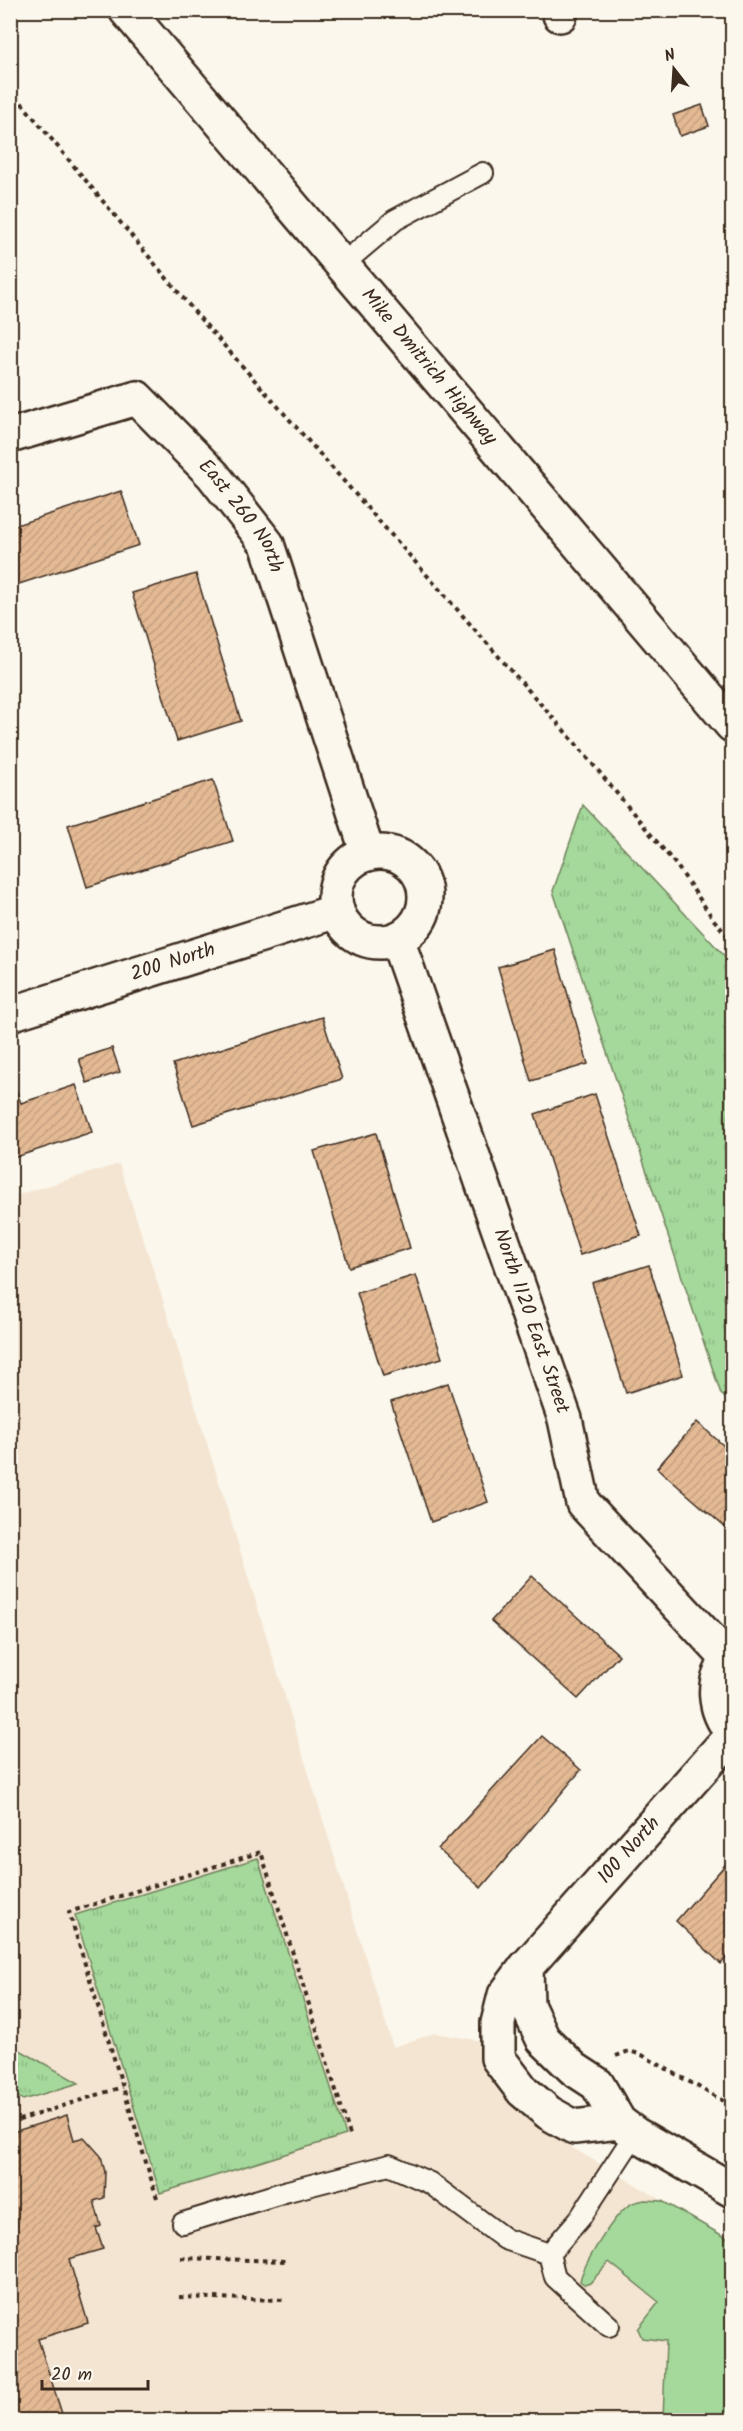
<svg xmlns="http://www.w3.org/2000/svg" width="743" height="2431" viewBox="0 0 743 2431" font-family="Kalam,sans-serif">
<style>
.built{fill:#f4e5d2}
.green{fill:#a4d99b;stroke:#70825c;stroke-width:1.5}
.park{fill:url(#park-tufts);stroke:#70825c;stroke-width:1.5}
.building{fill:url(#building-hatch);stroke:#3b2a1e;stroke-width:1.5}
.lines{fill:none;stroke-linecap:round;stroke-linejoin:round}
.service-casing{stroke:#3b2a1e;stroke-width:24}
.minor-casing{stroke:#3b2a1e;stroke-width:38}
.trunk-casing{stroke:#3b2a1e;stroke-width:38}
.path{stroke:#3b2a1e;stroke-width:4;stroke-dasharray:4.5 4.5;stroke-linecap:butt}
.service{stroke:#fbf7ec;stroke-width:20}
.minor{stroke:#fbf7ec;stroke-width:33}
.trunk{stroke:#fbf7ec;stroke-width:33}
.labels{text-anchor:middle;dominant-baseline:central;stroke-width:5;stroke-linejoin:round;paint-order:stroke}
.street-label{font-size:20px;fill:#3b2a1e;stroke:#fbf7ec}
</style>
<defs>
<pattern id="park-tufts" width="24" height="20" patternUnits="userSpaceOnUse" patternTransform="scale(1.5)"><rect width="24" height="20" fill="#a4d99b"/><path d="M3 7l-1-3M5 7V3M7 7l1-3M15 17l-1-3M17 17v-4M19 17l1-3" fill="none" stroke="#8eba85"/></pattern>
<pattern id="building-hatch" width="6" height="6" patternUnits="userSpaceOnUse" patternTransform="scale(1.5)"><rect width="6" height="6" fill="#e4ba95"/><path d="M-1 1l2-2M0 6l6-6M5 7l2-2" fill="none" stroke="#c4a080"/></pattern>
</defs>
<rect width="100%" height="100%" fill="#fbf7ec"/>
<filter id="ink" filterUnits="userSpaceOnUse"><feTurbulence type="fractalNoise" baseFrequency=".0167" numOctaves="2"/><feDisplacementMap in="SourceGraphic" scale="12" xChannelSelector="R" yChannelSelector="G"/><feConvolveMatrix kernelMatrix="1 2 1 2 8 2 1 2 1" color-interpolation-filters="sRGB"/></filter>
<g filter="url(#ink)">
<path class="built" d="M119,1164L161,1294L393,2047L435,2033L481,2041L490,2070L501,2091L519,2113L542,2130L732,2241V2420H11V1197Z"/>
<path class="green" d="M645,2200L662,2201L732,2241V2420H663L666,2341L642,2338L638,2329L659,2302L609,2262L590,2283L585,2285L580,2281C583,2265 616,2211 631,2204C634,2202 640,2201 645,2200Z"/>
<g class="park">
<path d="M583,805L732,964V1404L721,1394L553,891Z"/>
<path d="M258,1858L346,2135L160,2193L75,1915Z"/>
<path d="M11,2045L79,2083L23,2100L11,2092Z"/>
</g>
<g class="building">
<path d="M702,105L709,126L680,136L673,115Z"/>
<path d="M121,491L139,545L10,587V527Z"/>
<path d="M196,574L241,721L177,741L132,593Z"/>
<path d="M213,780L233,841L87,887L68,825Z"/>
<path d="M555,950L588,1064L531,1081L498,967Z"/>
<path d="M322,1017L342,1079L193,1125L173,1064Z"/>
<path d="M112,1048L120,1072L87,1083L79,1059Z"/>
<path d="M76,1085L92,1132L10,1159V1091L16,1090L21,1103Z"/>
<path d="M595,1094L641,1236L580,1255L535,1114Z"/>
<path d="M376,1133L410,1248L349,1267L314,1151Z"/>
<path d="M649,1265L683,1375L626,1393L592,1283Z"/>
<path d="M416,1275L442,1358L383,1376L357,1293Z"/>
<path d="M448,1383L488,1502L431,1522L391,1402Z"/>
<path d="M697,1422L732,1453V1523L727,1529L657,1468Z"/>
<path d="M532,1576L619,1655L578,1699L491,1621Z"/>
<path d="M542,1736L581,1770L481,1888L438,1849Z"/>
<path d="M732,1857V1951L721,1964L676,1921Z"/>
<path d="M67,2115L74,2140L84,2137L101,2156L105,2172L104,2198L94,2201L101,2226L96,2228L103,2249L69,2259L88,2323L38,2339L64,2420H10V2133Z"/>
<rect x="116" y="2418" width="13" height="2"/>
</g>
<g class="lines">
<defs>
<g id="service">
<path d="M343,264L395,220L483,173"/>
<path d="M183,2223L288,2191L389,2165L430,2183L505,2239L549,2254L555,2277L609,2326"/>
<path d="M549,2254L580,2218L635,2134"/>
</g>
<g id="minor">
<path d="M560,10V15"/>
<path id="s1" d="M10,436L137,398L213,475L267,544L368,854"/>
<circle cx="380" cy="897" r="45"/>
<path id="s2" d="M397,939L565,1419L583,1503L729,1660"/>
<path id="s3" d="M10,1014L337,911"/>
<path d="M732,1658C709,1677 714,1711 732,1732"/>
<path d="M526,1967L527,2005L543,2039L574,2069L597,2084L619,2122L635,2134L732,2190"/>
<path id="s4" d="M619,2122L574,2127L549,2113L523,2091L498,2058V2023L505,1995L526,1967L732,1735"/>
</g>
<g id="trunk">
<path id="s5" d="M126,10L732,725"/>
</g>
</defs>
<use href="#service" class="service-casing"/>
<use href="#minor" class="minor-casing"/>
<use href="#trunk" class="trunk-casing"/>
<g class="path">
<path d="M10,89L198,316L576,744L677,866L714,920L732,941"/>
<path d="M616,2056L629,2051L642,2055L732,2106"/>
<path d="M10,2123L122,2087"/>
<path d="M157,2198L69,1912L261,1852L351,2138"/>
<path d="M181,2258L285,2261"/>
<path d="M179,2297L283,2300"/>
</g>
<use href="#service" class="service"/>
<use href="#minor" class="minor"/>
<use href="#trunk" class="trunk"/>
</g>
</g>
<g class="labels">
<g class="street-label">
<text stroke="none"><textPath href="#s5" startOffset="468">Mike Dmitrich Highway</textPath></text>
<text stroke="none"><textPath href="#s1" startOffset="291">East 260 North</textPath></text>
<text stroke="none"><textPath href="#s3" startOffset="171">200 North</textPath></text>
<text stroke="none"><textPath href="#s2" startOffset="405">North 1120 East Street</textPath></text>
<text stroke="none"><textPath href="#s4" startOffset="404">100 North</textPath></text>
</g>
</g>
<rect width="743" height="2431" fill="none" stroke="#fbf7ec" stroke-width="36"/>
<rect x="18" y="18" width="707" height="2395" fill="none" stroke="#3b2a1e" stroke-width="2" filter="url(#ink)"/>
<g transform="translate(674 69) rotate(343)" stroke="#fbf7ec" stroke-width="4.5" paint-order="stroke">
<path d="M0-4.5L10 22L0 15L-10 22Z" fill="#3b2a1e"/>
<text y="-9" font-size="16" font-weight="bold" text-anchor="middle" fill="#3b2a1e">N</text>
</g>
<path d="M42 2380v9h106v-9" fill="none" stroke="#3b2a1e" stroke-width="3"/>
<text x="51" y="2380" font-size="18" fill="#3b2a1e" stroke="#fbf7ec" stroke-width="4.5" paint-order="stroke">20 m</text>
</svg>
